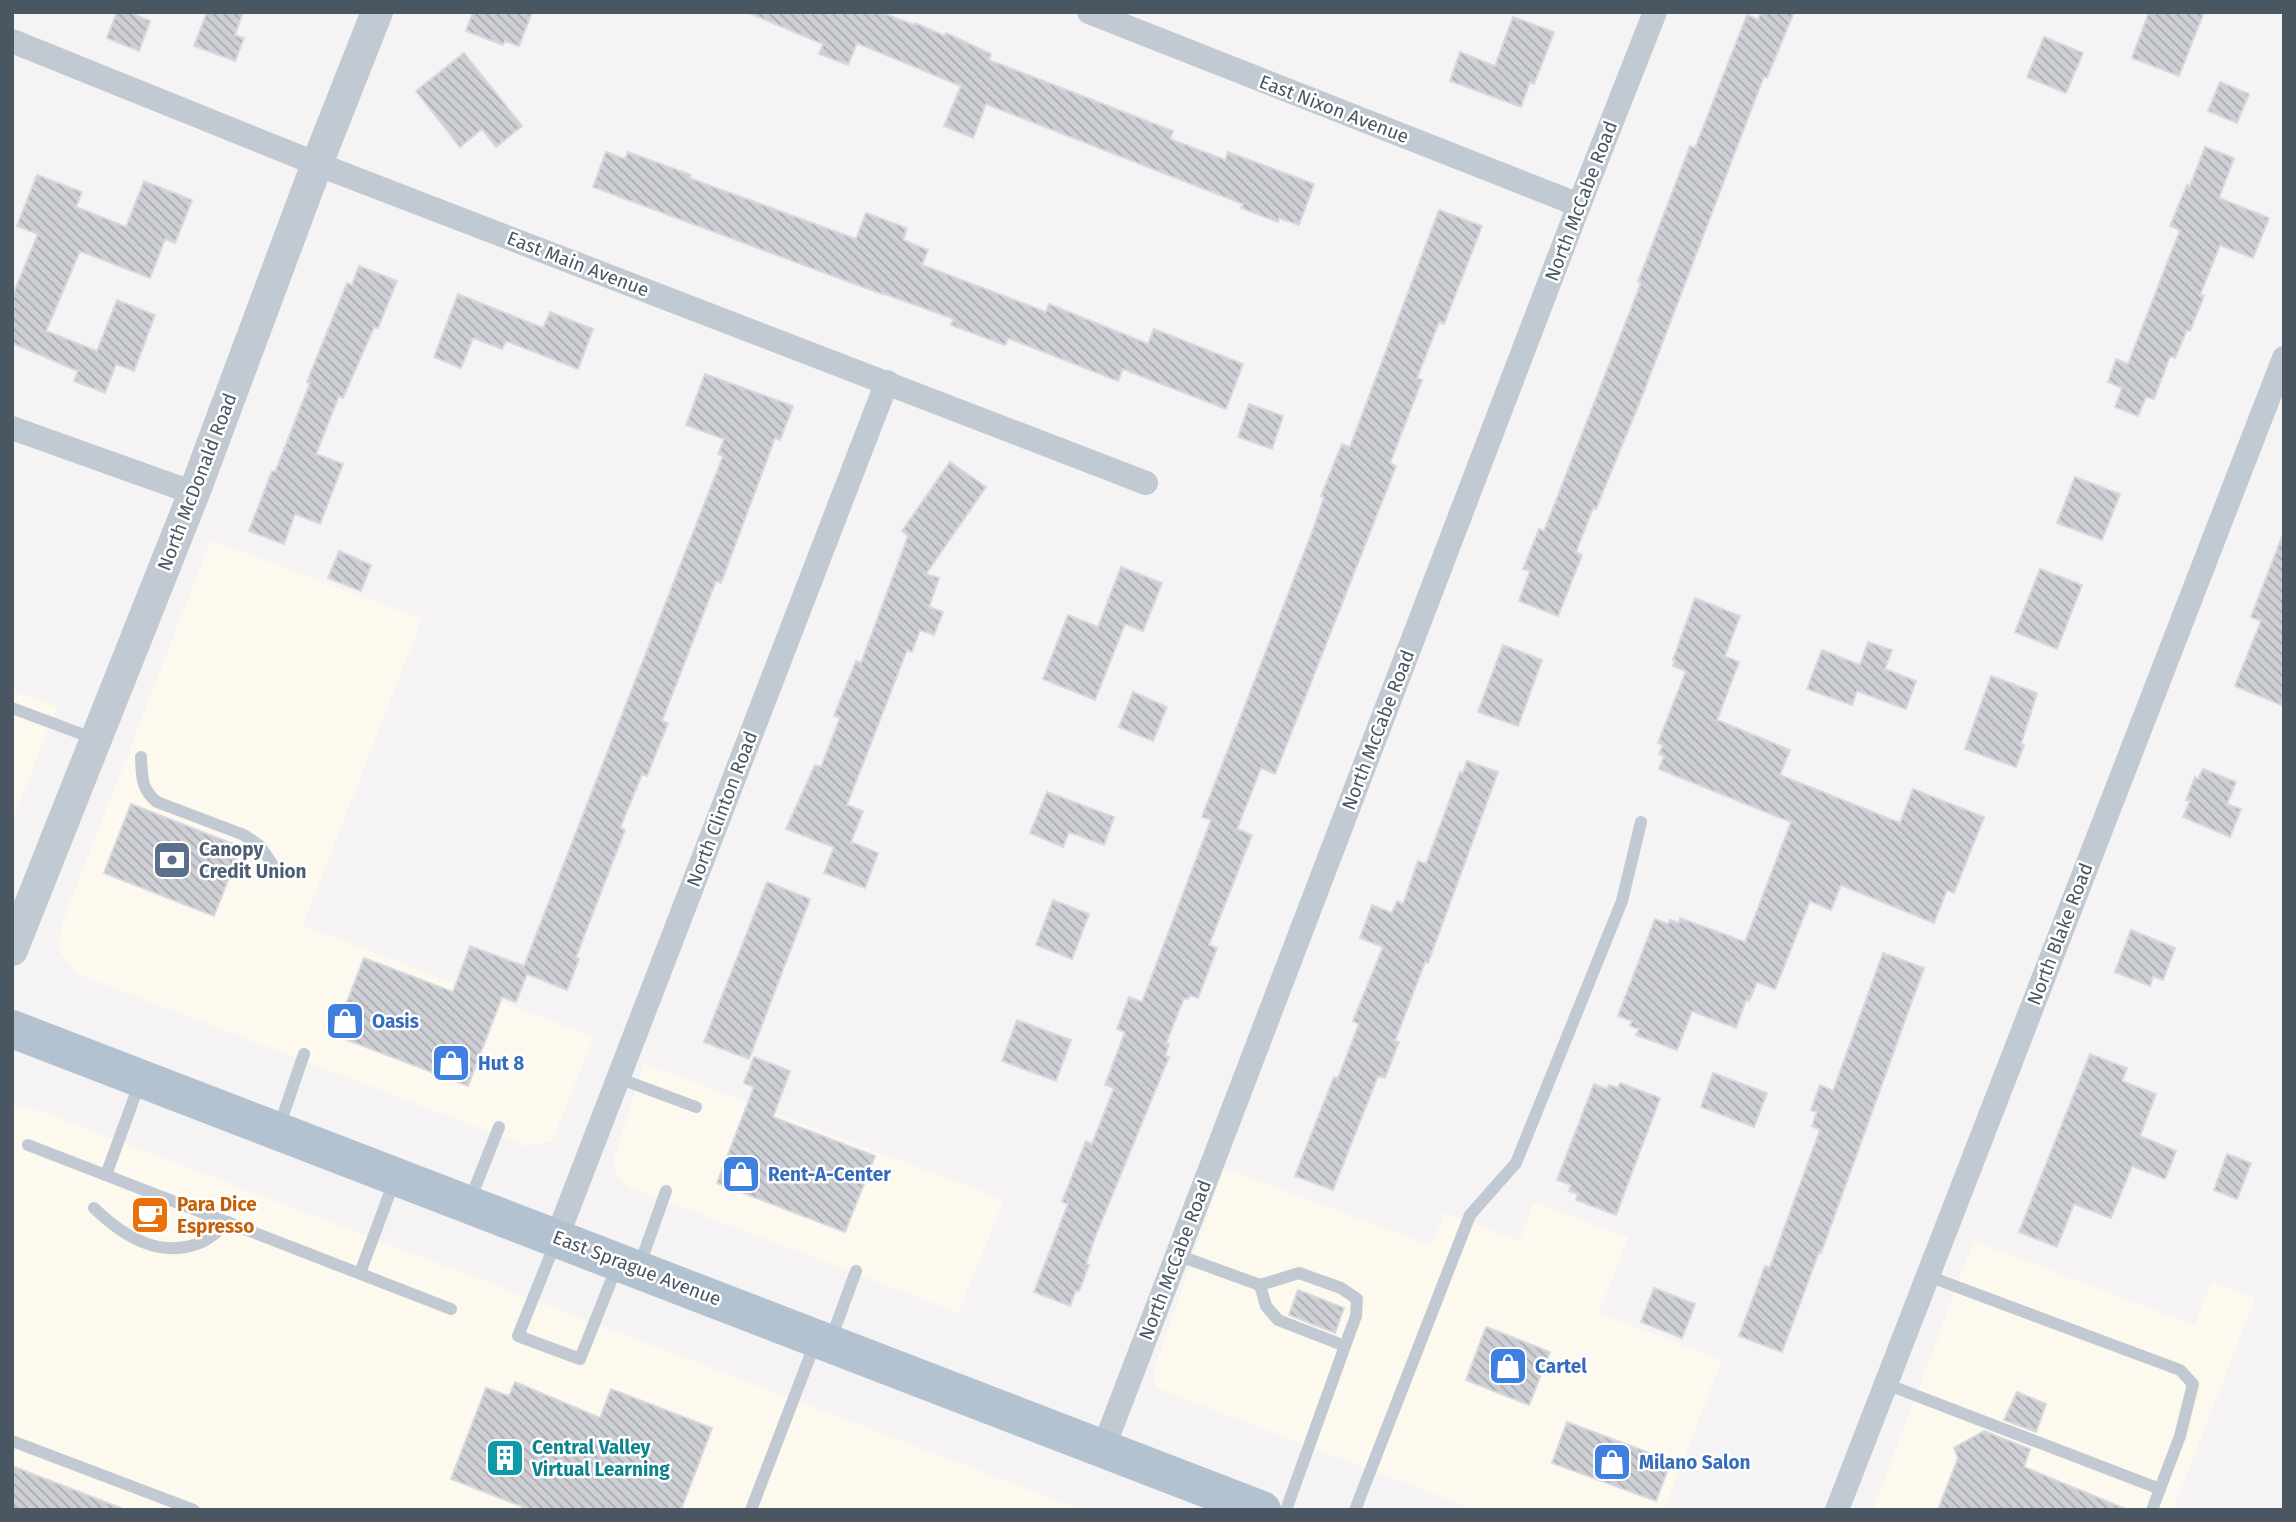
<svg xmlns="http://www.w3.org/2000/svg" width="2296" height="1522" viewBox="0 0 2296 1522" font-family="'Fira Sans',sans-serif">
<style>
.commercial{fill:#fdf9ef}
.building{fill:url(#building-back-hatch);stroke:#d7d9de;stroke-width:2}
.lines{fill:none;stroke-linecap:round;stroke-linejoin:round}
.service{stroke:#c1cad2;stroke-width:12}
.minor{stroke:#c1cad2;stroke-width:24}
.tertiary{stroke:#c1cad2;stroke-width:32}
.primary{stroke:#b3c2d1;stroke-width:38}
.labels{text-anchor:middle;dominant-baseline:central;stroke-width:5;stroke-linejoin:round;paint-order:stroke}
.street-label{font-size:19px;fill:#4a5661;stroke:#fff}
.service-label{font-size:19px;font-weight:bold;fill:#4e5e75;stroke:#fff;text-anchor:start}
.shop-label{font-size:19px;font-weight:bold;fill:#366cbe;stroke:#fff;text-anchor:start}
.food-label{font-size:19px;font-weight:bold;fill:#c56008;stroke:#fff;text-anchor:start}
.culture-label{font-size:19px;font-weight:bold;fill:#0d838f;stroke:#fff;text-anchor:start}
</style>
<defs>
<pattern id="building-back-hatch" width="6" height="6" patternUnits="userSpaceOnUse" patternTransform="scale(1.75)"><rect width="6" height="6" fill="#cdcfd5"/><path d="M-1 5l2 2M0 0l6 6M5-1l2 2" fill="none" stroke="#a8abb0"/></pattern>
</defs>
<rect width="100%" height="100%" fill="#f5f3f3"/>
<g class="commercial">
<path d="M211,540L422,619L303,925L594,1037L552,1141L526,1146L77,974L60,952L61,926Z"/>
<path d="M12,690L57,707L12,822Z"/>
<path d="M644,1063L1004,1200L958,1313L627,1186L616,1175L614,1159Z"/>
<path d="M28,1106L1082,1510H12V1108Z"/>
<path d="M1224,1168L1432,1246L1445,1213L1519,1241L1534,1202L1628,1238L1599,1313L1722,1360L1664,1510H1476L1156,1388L1153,1372Z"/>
<path d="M1974,1241L2194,1325L2212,1282L2255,1298L2173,1510H1873Z"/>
</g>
<g class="building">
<path d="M117,12H128L150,21L139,51L107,38Z"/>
<path d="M207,12H243L235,35L244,38L235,61L194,46Z"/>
<path d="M473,12H532L519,46L505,41L503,45L466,31Z"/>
<path d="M747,12H880L914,25L915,23L945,36L946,33L991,54L989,60L1173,131L1170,139L1225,160L1228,152L1314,184L1299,225L1279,218L1278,222L1241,208L1243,204L986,104L973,138L944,126L961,86L857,43L848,65L819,54L823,44Z"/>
<path d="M1761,12H1794L1767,78L1764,76L1641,399L1596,509L1593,508L1576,552L1582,555L1558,616L1519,601L1530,571L1523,569L1539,529L1544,531L1602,383L1641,283L1638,282L1690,146L1695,148L1747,15L1758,20Z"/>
<path d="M2149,12H2204L2179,76L2132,58Z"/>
<path d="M1513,17L1554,32L1534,84L1530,82L1521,107L1450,81L1460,52L1495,66Z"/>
<path d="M2044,37L2083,53L2066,93L2027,77Z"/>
<path d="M464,53L522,126L496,147L482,129L460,147L416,91Z"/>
<path d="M2220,82L2249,94L2237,123L2208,111Z"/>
<path d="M2205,147L2234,158L2219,198L2269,218L2253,258L2220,245L2200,295L2204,296L2190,331L2187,330L2175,358L2170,356L2154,399L2146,397L2138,416L2115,407L2122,388L2108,382L2116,359L2128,364L2180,230L2170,226L2187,185L2190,186Z"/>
<path d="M606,152L625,159L628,152L691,175L689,178L856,239L866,213L907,228L903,240L928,250L922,265L1046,312L1049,304L1148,344L1154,329L1243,364L1226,409L1123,369L1118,381L1008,338L1005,345L951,325L954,319L882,293V294L593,187Z"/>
<path d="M37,175L82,192L76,207L126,227L144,181L192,200L175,243L165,239L150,278L80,251L46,331L97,351L117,300L155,315L134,371L116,364L105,393L74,381L78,371L12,343V297L38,234L17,226Z"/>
<path d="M1439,210L1482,226L1444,324L1439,322L1417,378L1422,380L1390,463L1396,466L1275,774L1261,768L1237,829L1252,835L1209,945L1217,948L1198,998L1190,995L1188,999L1184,998L1166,1043L1169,1044L1165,1056L1169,1057L1095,1237L1086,1264L1089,1265L1079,1291L1076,1290L1070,1306L1034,1292L1068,1204L1062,1202L1086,1141L1092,1144L1114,1088L1105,1085L1125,1032L1117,1029L1129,997L1142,1002L1211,820L1202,817L1314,527L1324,497L1321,496L1342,444L1350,447Z"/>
<path d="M359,266L397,281L378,328L374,327L343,398L339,396L316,454L343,464L320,524L295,514L284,544L249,531L272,471L275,472L310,383L307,382L347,283L352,285Z"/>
<path d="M458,294L543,328L550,312L593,329L578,369L506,341L502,349L473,338L461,368L434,357Z"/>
<path d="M705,374L793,406L780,440L775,438L721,583L716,581L662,721L668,723L647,776L642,774L620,828L625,830L589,923L576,957L579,959L567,990L527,974L516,1002L502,997L468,1086L334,1035L364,958L453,992L470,946L524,966L723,456L718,454L724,439L686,425Z"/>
<path d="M1249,404L1283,416L1272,449L1238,437Z"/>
<path d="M950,462L986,487L926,574L939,578L929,607L943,612L934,635L920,630L912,652L907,650L847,805L863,811L851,842L878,853L865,888L824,873L834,847L786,829L815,765L821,767L840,718L834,716L856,661L861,663L908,536L902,531Z"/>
<path d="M2075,477L2120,494L2102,540L2057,523Z"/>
<path d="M2282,537H2284V706L2235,686L2261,621L2251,617Z"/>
<path d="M339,551L371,565L361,591L328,578Z"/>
<path d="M1121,567L1162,583L1143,631L1125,624L1095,700L1043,679L1068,615L1098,627Z"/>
<path d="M2040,569L2082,585L2057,649L2015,632Z"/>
<path d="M1695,598L1740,616L1725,656L1739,662L1717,720L1790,750L1780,775L1900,823L1913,789L1984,817L1954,893L1947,890L1934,923L1841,885L1831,910L1810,901L1775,989L1757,982L1749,1001L1746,1000L1736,1028L1692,1011L1677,1050L1636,1035L1639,1029L1630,1026L1632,1021L1618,1016L1655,919L1668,924L1670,920L1679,923L1680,918L1745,942L1791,822L1659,769L1664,756L1659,754L1663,745L1658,743L1686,671L1673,666L1675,661L1673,660Z"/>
<path d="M1868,642L1892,650L1885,669L1916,681L1906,709L1857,691L1852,705L1807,689L1822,650L1860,665Z"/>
<path d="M1503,645L1542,660L1518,726L1478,712Z"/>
<path d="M1991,676L2037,693L2021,744L2024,745L2016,767L1965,749Z"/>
<path d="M1133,692L1167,707L1153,741L1119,727Z"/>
<path d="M1467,761L1498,772L1428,963L1425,962L1395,1041L1399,1042L1385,1078L1378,1076L1333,1190L1295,1176L1334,1077L1338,1078L1359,1024L1353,1021L1383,947L1360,938L1372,905L1392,913L1397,901L1403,904L1418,861L1426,864L1460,772L1463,773Z"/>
<path d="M2203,769L2236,782L2227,804L2241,809L2230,837L2183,817L2190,801L2186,800L2195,777L2198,779Z"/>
<path d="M1047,792L1114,817L1104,845L1069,832L1063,847L1030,833Z"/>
<path d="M131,804L241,847L214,916L104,873Z"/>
<path d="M767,882L810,899L749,1059L704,1042Z"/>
<path d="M1053,900L1089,914L1072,959L1036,945Z"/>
<path d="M2131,930L2175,948L2163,980L2153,976L2150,986L2115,972Z"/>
<path d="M1883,953L1924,968L1821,1253L1819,1252L1782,1352L1739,1336L1765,1266L1770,1267L1820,1130L1812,1126L1817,1112L1811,1110L1820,1085L1833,1091Z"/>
<path d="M1017,1020L1071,1040L1056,1081L1002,1061Z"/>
<path d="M2090,1054L2127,1068L2122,1081L2156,1094L2140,1136L2176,1151L2165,1179L2132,1166L2111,1218L2074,1204L2057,1247L2019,1232Z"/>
<path d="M754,1057L790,1071L773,1117L875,1156L845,1232L717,1183L754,1087L744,1083Z"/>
<path d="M1713,1073L1767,1093L1754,1127L1701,1107Z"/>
<path d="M1620,1083L1660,1098L1616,1215L1576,1200L1578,1194L1569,1191L1571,1185L1557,1180L1594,1084L1607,1089L1609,1085L1618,1088Z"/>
<path d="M2227,1154L2251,1163L2237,1199L2214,1190Z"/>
<path d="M1654,1288L1695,1304L1682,1338L1641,1322Z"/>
<path d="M1298,1290L1344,1308L1335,1333L1289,1315Z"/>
<path d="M1486,1327L1550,1352L1529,1405L1466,1380Z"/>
<path d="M515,1382L600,1418L611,1389L712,1428L681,1510H531L451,1479L486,1388L509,1396Z"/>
<path d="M2017,1392L2046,1404L2036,1432L2004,1420Z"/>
<path d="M1567,1422L1671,1461L1656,1501L1552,1463Z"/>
<path d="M1984,1431L2030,1449L2024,1467L2128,1510H1938L1958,1458L1954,1448Z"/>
<path d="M12,1466L121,1508L120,1510H12Z"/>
</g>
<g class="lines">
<g class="service">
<path d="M12,708L95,739"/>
<path d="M141,757C142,777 141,789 157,802L244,835L260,846L277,871"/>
<path d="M618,1078L696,1107"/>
<path d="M279,1127L304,1054"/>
<path d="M28,1145L451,1309"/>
<path d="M106,1175L140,1082"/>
<path d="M470,1200L499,1127"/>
<path d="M94,1208C123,1236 160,1260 202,1242C211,1238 220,1229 228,1222"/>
<path d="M556,1241L518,1336L580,1359L617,1266"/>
<path d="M1177,1255L1260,1285L1266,1306L1278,1320L1345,1346L1286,1510"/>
<path d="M639,1267L666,1191"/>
<path d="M360,1273L395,1179"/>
<path d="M1928,1276L2180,1370L2193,1384L2180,1436L2152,1510"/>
<path d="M1260,1285L1299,1273L1341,1288L1357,1299L1356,1316L1345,1346"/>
<path d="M831,1339L856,1271"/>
<path d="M1886,1384L2160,1489"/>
<path d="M12,1441L194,1510"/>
<path d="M751,1510L815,1343"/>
<path d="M1355,1510L1470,1215L1516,1163L1622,901L1641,822"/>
</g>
<g class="minor">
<path d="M1089,12L1579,205"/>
<path d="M12,41L317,164L1146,483"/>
<path d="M12,428L194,493"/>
<path d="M557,1237L887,382"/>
<path d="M1103,1449L1579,205L1655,12"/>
<path d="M1837,1510L2284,358"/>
</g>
<path class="tertiary" d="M12,950L194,493L317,164L377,12"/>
<path class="primary" d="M12,1029L1262,1510"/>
</g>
<defs>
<symbol id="bank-square" viewBox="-11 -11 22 22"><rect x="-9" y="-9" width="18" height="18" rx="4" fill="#5c6f8a" stroke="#fff"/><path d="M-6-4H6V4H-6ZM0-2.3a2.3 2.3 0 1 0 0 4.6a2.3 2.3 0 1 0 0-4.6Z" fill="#fff"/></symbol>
<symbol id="shop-square" viewBox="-11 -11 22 22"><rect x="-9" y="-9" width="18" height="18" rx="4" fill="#3f7fe0" stroke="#fff"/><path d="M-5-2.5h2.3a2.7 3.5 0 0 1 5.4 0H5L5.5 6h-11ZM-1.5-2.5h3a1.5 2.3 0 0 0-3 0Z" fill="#fff"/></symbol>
<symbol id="cafe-square" viewBox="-11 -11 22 22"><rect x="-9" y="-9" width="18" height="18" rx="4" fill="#e8710a" stroke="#fff"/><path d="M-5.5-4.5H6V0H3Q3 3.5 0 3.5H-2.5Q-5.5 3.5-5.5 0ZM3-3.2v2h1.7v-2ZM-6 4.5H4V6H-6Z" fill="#fff"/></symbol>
<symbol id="building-square" viewBox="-11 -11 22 22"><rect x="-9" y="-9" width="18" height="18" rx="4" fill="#0f9aa8" stroke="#fff"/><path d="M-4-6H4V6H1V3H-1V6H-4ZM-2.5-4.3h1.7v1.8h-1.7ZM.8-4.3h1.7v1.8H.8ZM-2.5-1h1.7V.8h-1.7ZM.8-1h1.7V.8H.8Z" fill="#fff"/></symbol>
</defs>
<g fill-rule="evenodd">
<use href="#bank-square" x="150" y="838" width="44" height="44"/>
<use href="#shop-square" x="323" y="999" width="44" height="44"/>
<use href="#shop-square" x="429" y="1041" width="44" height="44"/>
<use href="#shop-square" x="719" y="1152" width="44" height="44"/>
<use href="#cafe-square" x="128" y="1193" width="44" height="44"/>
<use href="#shop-square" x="1486" y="1344" width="44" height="44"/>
<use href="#building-square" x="483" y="1436" width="44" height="44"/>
<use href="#shop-square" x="1590" y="1440" width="44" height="44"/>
</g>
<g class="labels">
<g class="street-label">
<text transform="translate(1334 109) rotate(21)">East Nixon Avenue</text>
<text transform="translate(1581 201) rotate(-69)">North McCabe Road</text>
<text transform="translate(578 264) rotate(21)">East Main Avenue</text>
<text transform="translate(197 482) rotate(-69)">North McDonald Road</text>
<text transform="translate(1378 730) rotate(-69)">North McCabe Road</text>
<text transform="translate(722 809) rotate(-69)">North Clinton Road</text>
<text transform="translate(2060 934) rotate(-69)">North Blake Road</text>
<text transform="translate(1175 1260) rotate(-69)">North McCabe Road</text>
<text transform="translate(637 1268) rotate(21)">East Sprague Avenue</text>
</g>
<g class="service-label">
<text x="199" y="849">Canopy<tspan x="199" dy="22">Credit Union</tspan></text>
</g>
<g class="shop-label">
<text x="372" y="1021">Oasis</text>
<text x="478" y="1063">Hut 8</text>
<text x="768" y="1174">Rent-A-Center</text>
<text x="1535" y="1366">Cartel</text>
<text x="1639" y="1462">Milano Salon</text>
</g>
<g class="food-label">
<text x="177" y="1204">Para Dice<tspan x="177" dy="22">Espresso</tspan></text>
</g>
<g class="culture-label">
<text x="532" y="1447">Central Valley<tspan x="532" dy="22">Virtual Learning</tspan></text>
</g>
</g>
<rect width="2296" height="1522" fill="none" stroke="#4a5661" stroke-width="28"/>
</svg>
